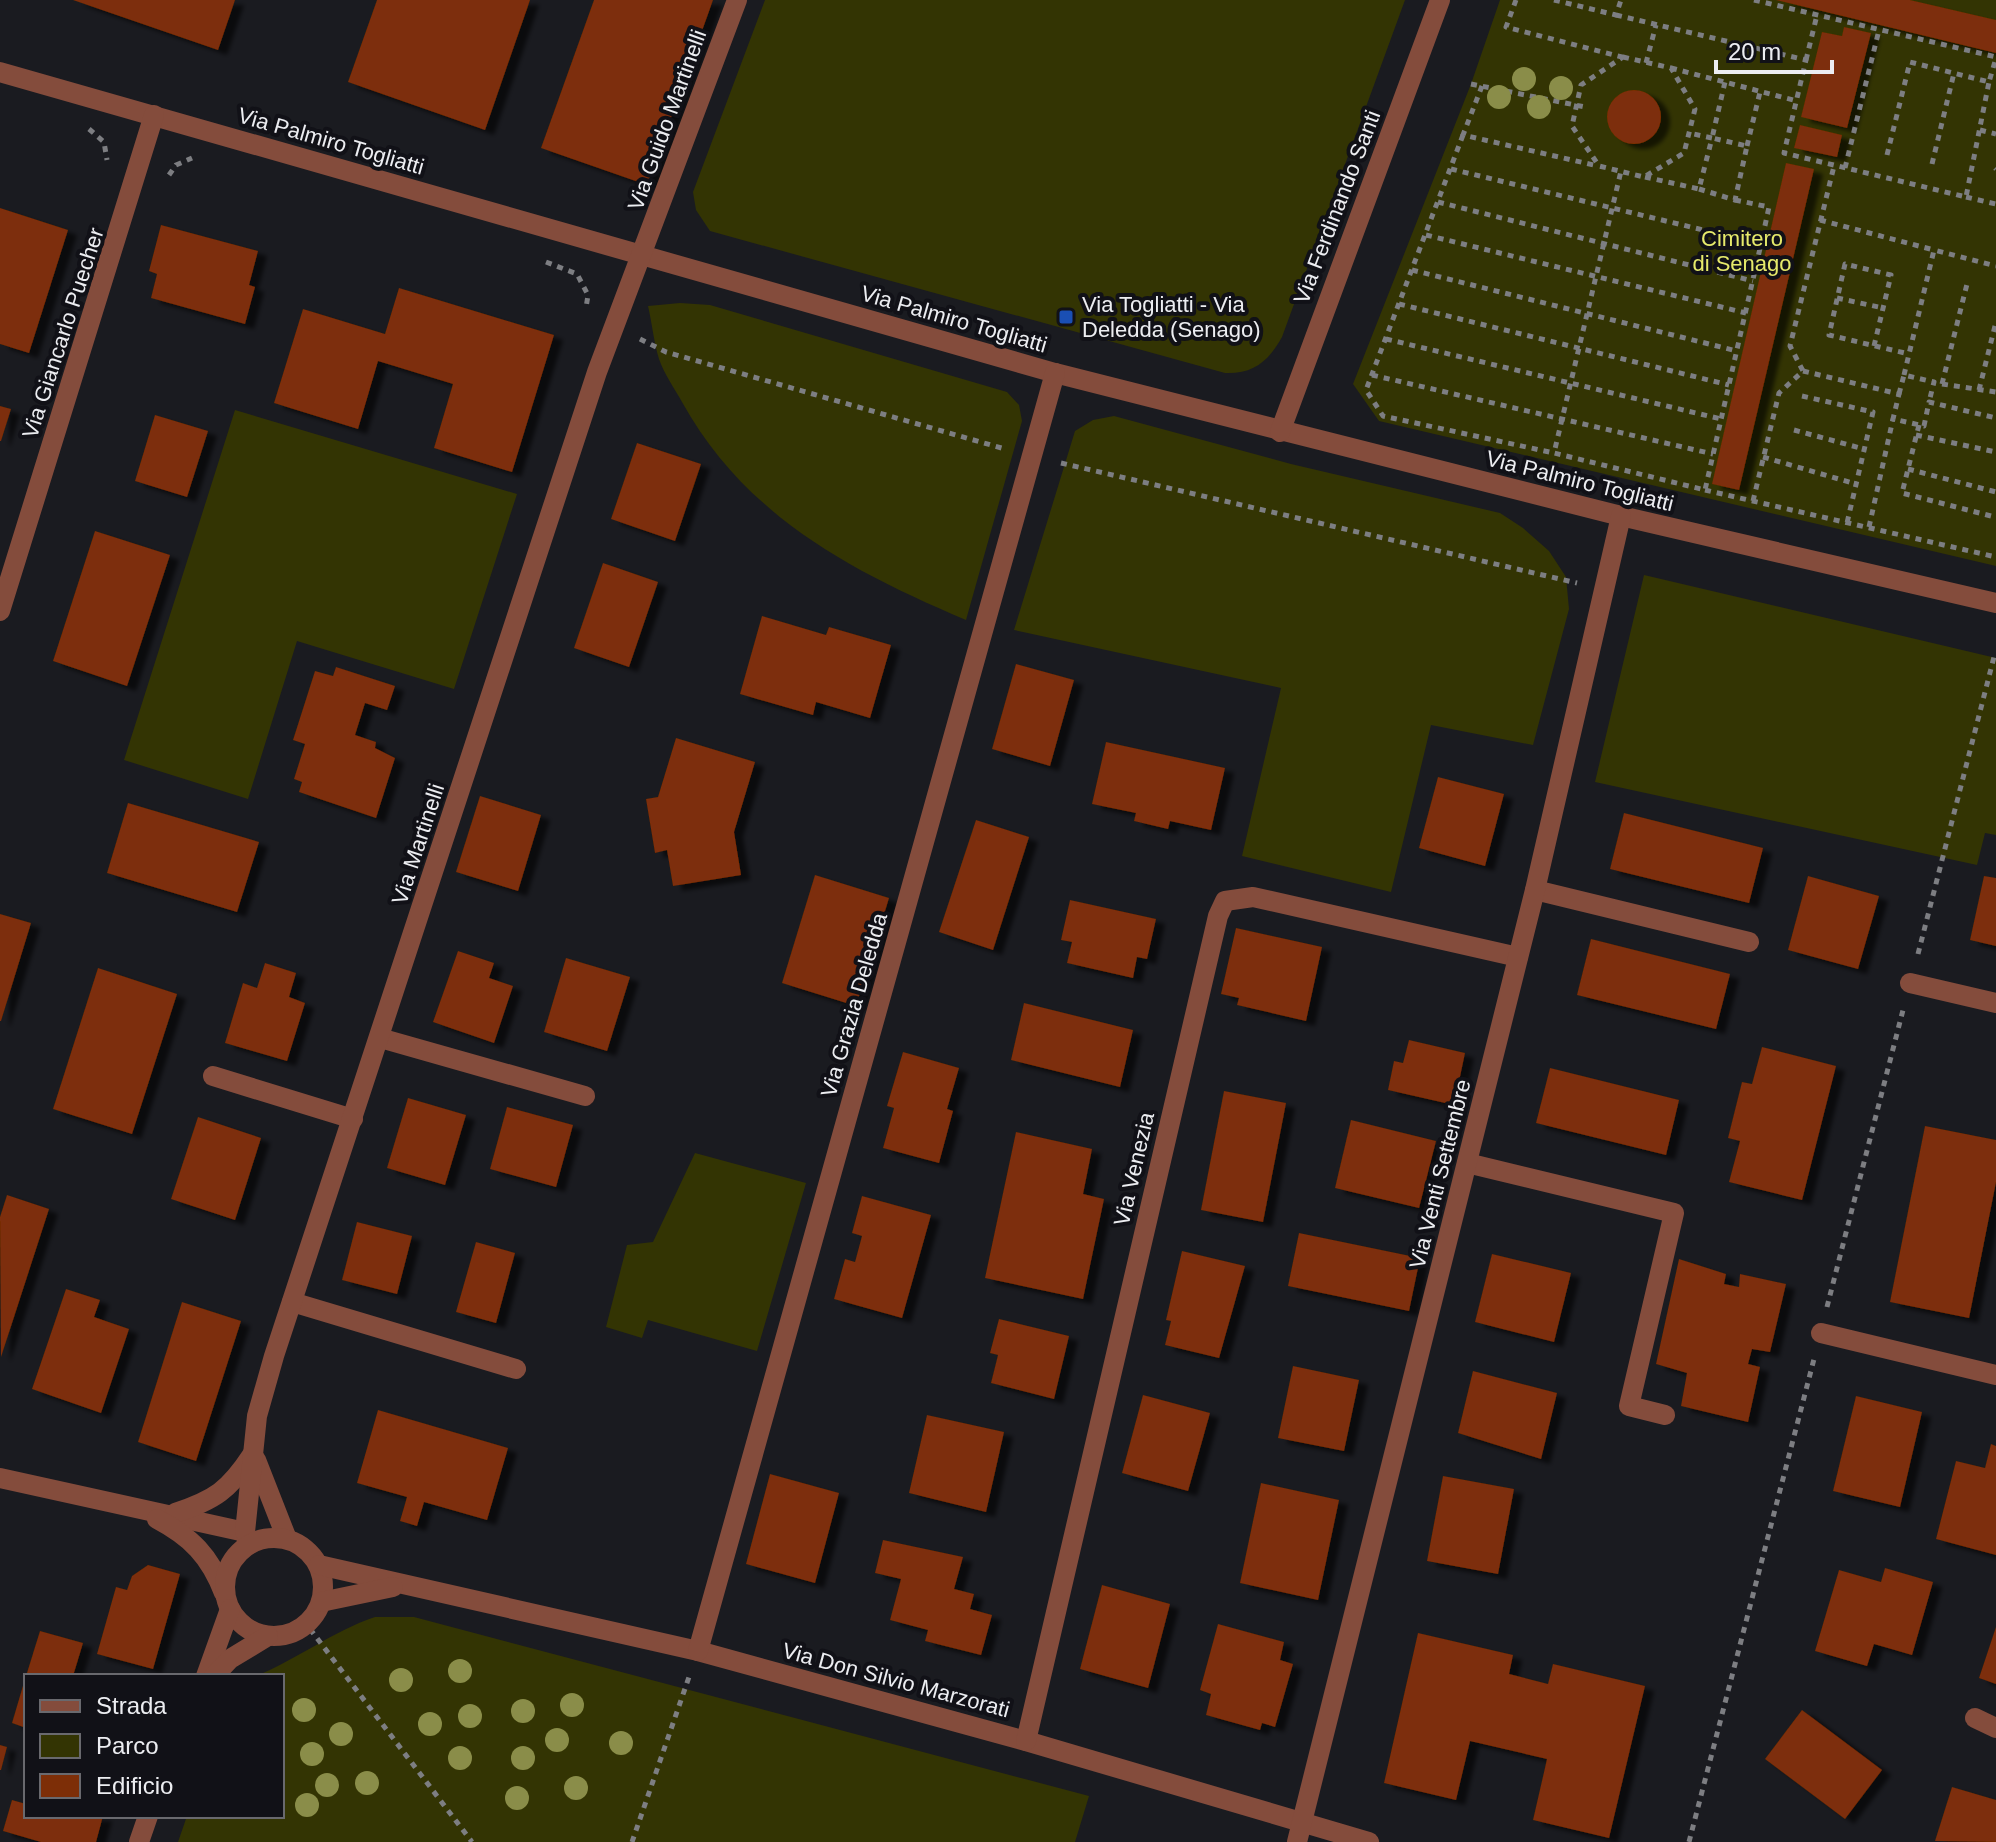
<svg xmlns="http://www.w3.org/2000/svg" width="1996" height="1842" viewBox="0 0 1996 1842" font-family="Arial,sans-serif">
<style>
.green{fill:#333403}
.building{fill:#7d2e07;filter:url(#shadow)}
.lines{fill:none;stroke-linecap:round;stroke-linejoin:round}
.path{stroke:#7d7e82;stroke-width:5;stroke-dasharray:6 6;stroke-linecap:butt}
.service{stroke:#844c3c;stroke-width:20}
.minor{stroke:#844c3c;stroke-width:20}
.tree{fill:#8a8d49}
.transit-dot{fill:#1a4fb4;stroke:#111117;stroke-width:3}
.labels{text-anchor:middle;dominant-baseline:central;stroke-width:8;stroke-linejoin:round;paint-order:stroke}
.street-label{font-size:22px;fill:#ecedf1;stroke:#111117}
.park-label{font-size:22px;fill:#e6ea6b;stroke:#111117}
.poi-label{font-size:22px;fill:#ecedf1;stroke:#111117;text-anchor:start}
</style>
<defs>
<filter id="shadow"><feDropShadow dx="9" dy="5" stdDeviation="2" flood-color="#0009"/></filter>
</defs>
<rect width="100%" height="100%" fill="#1a1b20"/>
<g class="green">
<path d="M765,0H1405L1282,337C1268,362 1253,374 1225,373L710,231L696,210L693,192Z"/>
<path d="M1500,0H1996V566L1379,421L1353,384L1471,84Z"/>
<path d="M680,303L710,305L1007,392L1019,405L1022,421L966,620C851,571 745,516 682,402C675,389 664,374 659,359C654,343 652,323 648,306Z"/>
<path d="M235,410L517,494L454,689L297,641L248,799L124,760Z"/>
<path d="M1114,416L1291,464L1500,513L1523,528L1549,551L1566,577L1569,609L1533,745L1431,725L1391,892L1242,856L1281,688L1014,630L1075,431L1093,420Z"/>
<path d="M1644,575L1996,658V835L1985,833L1977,865L1595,782Z"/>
<path d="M695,1153L806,1183L757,1351L648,1320L642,1338L606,1327L627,1245L653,1242Z"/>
<path d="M375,1617H414L1089,1796L1075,1842H178L187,1816H282V1676H256C298,1659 333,1631 375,1617Z"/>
</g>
<g class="building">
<path d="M73,0H235L218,50Z"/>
<path d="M377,0H530L485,130L348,82Z"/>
<path d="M594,0H713L647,185L541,148Z"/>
<path d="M1776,0H1910L1996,20V53Z"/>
<path d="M1844,27L1871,33L1847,128L1801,117L1822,32L1842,36Z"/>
<circle cx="1634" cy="117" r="27"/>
<path d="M1800,125L1842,135L1837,157L1794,148Z"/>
<path d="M1786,163L1814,169L1739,490L1712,484Z"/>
<path d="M0,208L68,230L29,353L0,344Z"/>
<path d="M161,225L258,251L249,285L255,287L245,324L151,298L157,274L149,271Z"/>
<path d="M399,288L554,335L512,472L434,448L453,384L378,361L358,429L274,403L303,309L385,334Z"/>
<path d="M0,406L11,409L1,441H0Z"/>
<path d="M155,415L208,431L187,497L135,481Z"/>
<path d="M637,443L701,464L675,541L611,519Z"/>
<path d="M95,531L170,555L127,686L53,661Z"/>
<path d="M603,563L658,582L629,667L574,648Z"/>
<path d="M762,616L826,635L829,627L891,645L870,718L816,702L813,715L740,694Z"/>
<path d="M1016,664L1074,680L1050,766L992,749Z"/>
<path d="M336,667L395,686L387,710L365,703L355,735L376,742L375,748L395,758L376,818L299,792L302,782L294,779L305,744L293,740L315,671L333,676Z"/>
<path d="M676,738L755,762L734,832L741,875L673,886L667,850L655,853L646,799L658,797Z"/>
<path d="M1106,742L1225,768L1211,830L1170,821L1168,829L1134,821L1136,813L1092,804Z"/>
<path d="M1438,777L1504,794L1485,866L1419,848Z"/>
<path d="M480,796L541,815L518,891L456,872Z"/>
<path d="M128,803L259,842L237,912L107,873Z"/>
<path d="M1624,813L1763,848L1749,903L1610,869Z"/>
<path d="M976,820L1029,837L993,950L939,932Z"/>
<path d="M815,875L889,898L856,1006L782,983Z"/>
<path d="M1808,876L1879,896L1858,969L1788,950Z"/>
<path d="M1984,876L1996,878V946L1970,940Z"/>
<path d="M1070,900L1156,919L1147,959L1137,957L1133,978L1067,963L1072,942L1061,940Z"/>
<path d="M0,914L31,923L1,1021H0Z"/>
<path d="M1236,928L1322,947L1306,1021L1237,1005L1239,998L1221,994Z"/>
<path d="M1591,939L1730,974L1716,1029L1577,995Z"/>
<path d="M458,951L494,963L489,978L513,986L494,1043L433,1022Z"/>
<path d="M566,958L630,977L607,1051L544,1032Z"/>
<path d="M265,963L296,973L289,997L305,1003L287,1061L225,1043L243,983L257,988Z"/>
<path d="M98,968L177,994L132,1134L53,1109Z"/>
<path d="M1024,1003L1133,1030L1120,1087L1011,1060Z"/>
<path d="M1409,1040L1465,1053L1454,1105L1388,1090L1394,1061L1403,1063Z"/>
<path d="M1762,1047L1836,1066L1802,1200L1729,1182L1740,1141L1728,1138L1742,1082L1752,1084Z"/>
<path d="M903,1052L959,1068L947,1109L953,1111L939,1163L883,1148L894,1108L887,1106Z"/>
<path d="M1550,1068L1679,1100L1666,1155L1536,1123Z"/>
<path d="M1224,1091L1286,1103L1263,1222L1201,1210Z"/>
<path d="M408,1098L466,1115L445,1185L387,1168Z"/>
<path d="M507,1107L573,1125L556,1187L490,1169Z"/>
<path d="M198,1117L261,1138L235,1220L171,1199Z"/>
<path d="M1351,1120L1436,1141L1419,1208L1335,1188Z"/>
<path d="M1925,1126L1996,1140V1182L1969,1318L1890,1302Z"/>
<path d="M1016,1132L1092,1149L1083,1194L1104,1199L1083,1299L985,1278Z"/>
<path d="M7,1195L49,1209L1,1357L0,1217Z"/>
<path d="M862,1196L931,1215L902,1318L834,1299L845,1259L855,1262L862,1236L852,1233Z"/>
<path d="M357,1222L412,1236L397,1294L342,1280Z"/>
<path d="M1299,1233L1420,1258L1409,1311L1288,1286Z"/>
<path d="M476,1242L515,1253L496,1323L456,1312Z"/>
<path d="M1182,1251L1245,1266L1219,1358L1165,1345L1171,1321L1166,1320Z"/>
<path d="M1492,1254L1571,1273L1554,1342L1475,1322Z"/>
<path d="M1679,1259L1726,1274L1724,1284L1739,1287L1740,1274L1786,1284L1770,1352L1752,1349L1748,1364L1760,1367L1748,1422L1681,1406L1687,1373L1656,1364Z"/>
<path d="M66,1289L100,1300L94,1317L129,1329L101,1413L32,1389Z"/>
<path d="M182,1302L241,1321L196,1461L138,1442Z"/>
<path d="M999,1319L1069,1336L1054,1399L991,1383L998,1355L990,1353Z"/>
<path d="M1293,1366L1359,1380L1344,1451L1278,1438Z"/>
<path d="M1473,1371L1557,1393L1541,1459L1458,1433Z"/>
<path d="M1143,1395L1210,1413L1188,1491L1122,1473Z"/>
<path d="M1856,1396L1922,1412L1900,1507L1833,1491Z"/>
<path d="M378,1410L508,1448L487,1520L424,1502L417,1526L400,1521L407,1497L357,1483Z"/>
<path d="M927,1415L1004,1432L986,1512L909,1493Z"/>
<path d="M1991,1444L1996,1446V1555L1936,1539L1956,1461L1985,1468Z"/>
<path d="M770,1474L839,1493L815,1583L746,1564Z"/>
<path d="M1443,1476L1514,1489L1498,1574L1427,1561Z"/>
<path d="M1261,1483L1339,1500L1318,1600L1240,1583Z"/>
<path d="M883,1540L963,1557L954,1589L974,1594L970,1609L992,1615L981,1655L925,1641L928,1630L890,1620L901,1579L875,1573Z"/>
<path d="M148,1565L180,1574L153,1669L97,1654L116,1587L127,1590L132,1576Z"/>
<path d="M1885,1568L1933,1582L1912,1655L1874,1644L1867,1666L1815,1651L1839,1570L1881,1582Z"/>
<path d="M1102,1585L1170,1604L1148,1688L1080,1669Z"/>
<path d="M1218,1624L1284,1642L1280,1660L1293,1664L1275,1727L1262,1723L1260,1730L1206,1715L1211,1694L1200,1690Z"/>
<path d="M1996,1627V1684L1979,1678Z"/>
<path d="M40,1631L83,1643L73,1676H26Z"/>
<path d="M1418,1633L1513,1655L1509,1674L1548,1684L1553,1664L1645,1686L1609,1838L1533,1820L1547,1759L1470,1741L1456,1800L1384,1783Z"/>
<path d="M25,1679H26V1728L12,1723Z"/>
<path d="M1802,1710L1882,1770L1845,1819L1765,1759Z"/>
<path d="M0,1745L7,1747L1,1770H0Z"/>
<path d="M1952,1787L1996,1800V1842L1935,1841Z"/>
<path d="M12,1800L26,1804V1816H103L96,1842H41L3,1831Z"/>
</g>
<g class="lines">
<g class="path">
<path d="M1516,0L1506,27L1622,57"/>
<path d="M1554,0L1616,15L1621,0"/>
<path d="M1754,0L1996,57"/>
<path d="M1616,15L1806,60L1784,153L1966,197L1989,82"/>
<path d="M1623,57L1671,68L1695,109L1684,153L1644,177L1599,166L1572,126L1581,85Z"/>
<path d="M1806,60L1817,15"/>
<path d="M1646,63L1656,25"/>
<path d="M1671,68L1797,101"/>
<path d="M1471,84L1585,107"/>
<path d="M1482,86L1463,135L1598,166"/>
<path d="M89,129L104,142L107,160"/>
<path d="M1980,130L1996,134"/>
<path d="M1463,135L1366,390L1383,416L1554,453"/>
<path d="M1747,146L1760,92"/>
<path d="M1887,155L1910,62L1989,82L1996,58"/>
<path d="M1932,164L1954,73"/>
<path d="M1845,168L1879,30"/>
<path d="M1995,168L1996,169"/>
<path d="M1451,169L1761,244L1705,490L1554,453L1612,209L1621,171"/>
<path d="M169,175L176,165L192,158"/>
<path d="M1645,177L1699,189L1712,138L1689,133"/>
<path d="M1699,189L1735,200L1747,146L1712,138L1725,82"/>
<path d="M1966,197L1996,204"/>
<path d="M1735,200L1769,207L1761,244"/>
<path d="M1438,202L1753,281"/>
<path d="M1820,220L1934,250"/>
<path d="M1426,235L1746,313"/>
<path d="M546,262L577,274L588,295L586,308"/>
<path d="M1412,270L1737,351"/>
<path d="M1837,298L1883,308"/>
<path d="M1399,304L1729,385"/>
<path d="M640,339L666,352L1005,449"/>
<path d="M1386,339L1721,419"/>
<path d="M1874,346L1891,275L1845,264L1829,335L1909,354"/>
<path d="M1803,371L1899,394L1893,419L1924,426L1929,402L1996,418"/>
<path d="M1372,375L1713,454"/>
<path d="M1904,375L1934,250L1996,266"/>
<path d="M1942,384L1967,284"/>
<path d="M1942,384L1996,392"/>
<path d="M1979,390L1996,322"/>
<path d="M1899,394L1904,375L1934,382L1929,402"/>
<path d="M1802,396L1873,412L1847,523"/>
<path d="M1919,425L1902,493L1995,517"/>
<path d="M1794,430L1864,449"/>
<path d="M1916,435L1996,452"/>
<path d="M1763,457L1856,484"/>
<path d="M1061,463L1577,583"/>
<path d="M1908,469L1996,492"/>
<path d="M1705,490L1996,557"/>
<path d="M1753,501L1779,393L1803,371L1790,346L1834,166"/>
<path d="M1869,527L1893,419"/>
<path d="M1918,954L1995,653"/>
<path d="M1827,1307L1903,1010"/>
<path d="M310,1629L472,1842"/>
<path d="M632,1842L689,1677"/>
<path d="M1689,1842L1814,1359"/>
</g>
<g class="service">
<path d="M1535,890L1749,942"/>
<path d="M380,1038L585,1096"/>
<path d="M213,1076L353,1119"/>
<path d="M1467,1163L1674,1213L1629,1406L1665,1415"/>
<path d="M292,1302L516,1369"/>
</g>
<g class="minor">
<path d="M0,72L1055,373L1621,516L1996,603"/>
<path d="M1280,432L1440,0"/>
<path d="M0,611L154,115"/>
<path d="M1910,983L1996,1003"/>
<path d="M1821,1333L1996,1375"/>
<path d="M256,1460L287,1539"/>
<path d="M0,1478L245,1532L248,1545"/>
<path d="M175,1513C215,1500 229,1490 252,1455"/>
<path d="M157,1519C191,1537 210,1556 224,1593"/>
<path d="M245,1532L257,1416L274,1356L597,372L737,0"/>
<circle cx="274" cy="1587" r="49"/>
<path d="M319,1565L698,1651L1026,1741L1369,1842"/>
<path d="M321,1602L393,1587"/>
<path d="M698,1651L1055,373"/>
<path d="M206,1676L230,1609"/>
<path d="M214,1676L230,1659L268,1636"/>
<path d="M1975,1718L1996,1728"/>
<path d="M1026,1741L1218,916L1225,901L1253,897L1518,957"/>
<path d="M139,1842L148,1816"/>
<path d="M1297,1842L1535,890L1621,516"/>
</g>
</g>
<g class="tree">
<circle cx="1524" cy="79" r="12"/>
<circle cx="1561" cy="88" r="12"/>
<circle cx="1499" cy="97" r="12"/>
<circle cx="1539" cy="107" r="12"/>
<circle cx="460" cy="1671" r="12"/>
<circle cx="401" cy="1680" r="12"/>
<circle cx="572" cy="1705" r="12"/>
<circle cx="304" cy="1710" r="12"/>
<circle cx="523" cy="1711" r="12"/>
<circle cx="470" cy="1716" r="12"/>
<circle cx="430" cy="1724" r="12"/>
<circle cx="341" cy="1734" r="12"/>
<circle cx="557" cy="1740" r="12"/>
<circle cx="621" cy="1743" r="12"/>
<circle cx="312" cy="1754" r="12"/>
<circle cx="460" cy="1758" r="12"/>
<circle cx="523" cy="1758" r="12"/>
<circle cx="367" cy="1783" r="12"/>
<circle cx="327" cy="1785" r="12"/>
<circle cx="576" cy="1788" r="12"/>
<circle cx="517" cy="1798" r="12"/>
<circle cx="307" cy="1805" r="12"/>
</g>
<rect class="transit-dot" x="1058" y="309" width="16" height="16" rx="4"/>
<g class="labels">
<g class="street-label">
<text transform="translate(667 120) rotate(-70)">Via Guido Martinelli</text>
<text transform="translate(331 141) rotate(16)">Via Palmiro Togliatti</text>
<text transform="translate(1337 207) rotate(-69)">Via Ferdinando Santi</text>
<text transform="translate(954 319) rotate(16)">Via Palmiro Togliatti</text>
<text transform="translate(63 333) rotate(-72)">Via Giancarlo Puecher</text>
<text transform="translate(1580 481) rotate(14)">Via Palmiro Togliatti</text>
<text transform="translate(418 844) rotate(-72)">Via Martinelli</text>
<text transform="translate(854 1005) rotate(-74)">Via Grazia Deledda</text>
<text transform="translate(1134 1169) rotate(-77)">Via Venezia</text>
<text transform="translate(1440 1174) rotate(-76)">Via Venti Settembre</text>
<text transform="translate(896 1680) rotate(15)">Via Don Silvio Marzorati</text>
</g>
<g class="park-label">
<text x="1742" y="238">Cimitero<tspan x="1742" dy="25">di Senago</tspan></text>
</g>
<g class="poi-label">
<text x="1082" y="304">Via Togliatti - Via<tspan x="1082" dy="25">Deledda (Senago)</tspan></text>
</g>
</g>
<rect x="24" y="1674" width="260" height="144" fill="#111117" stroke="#69696e" stroke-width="2"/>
<rect x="40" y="1700" width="40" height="12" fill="#844c3c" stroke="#69696e" stroke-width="2"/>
<text x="96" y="1714" font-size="24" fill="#ecedf1">Strada</text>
<rect x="40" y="1734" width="40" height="24" fill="#333403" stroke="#69696e" stroke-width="2"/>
<text x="96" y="1754" font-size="24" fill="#ecedf1">Parco</text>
<rect x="40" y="1774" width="40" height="24" fill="#7d2e07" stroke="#69696e" stroke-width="2"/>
<text x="96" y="1794" font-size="24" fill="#ecedf1">Edificio</text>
<path d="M1716 60v12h116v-12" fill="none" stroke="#ecedf1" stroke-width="4"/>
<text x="1728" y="60" font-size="24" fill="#ecedf1" stroke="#111117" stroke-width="6" paint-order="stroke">20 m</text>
</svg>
